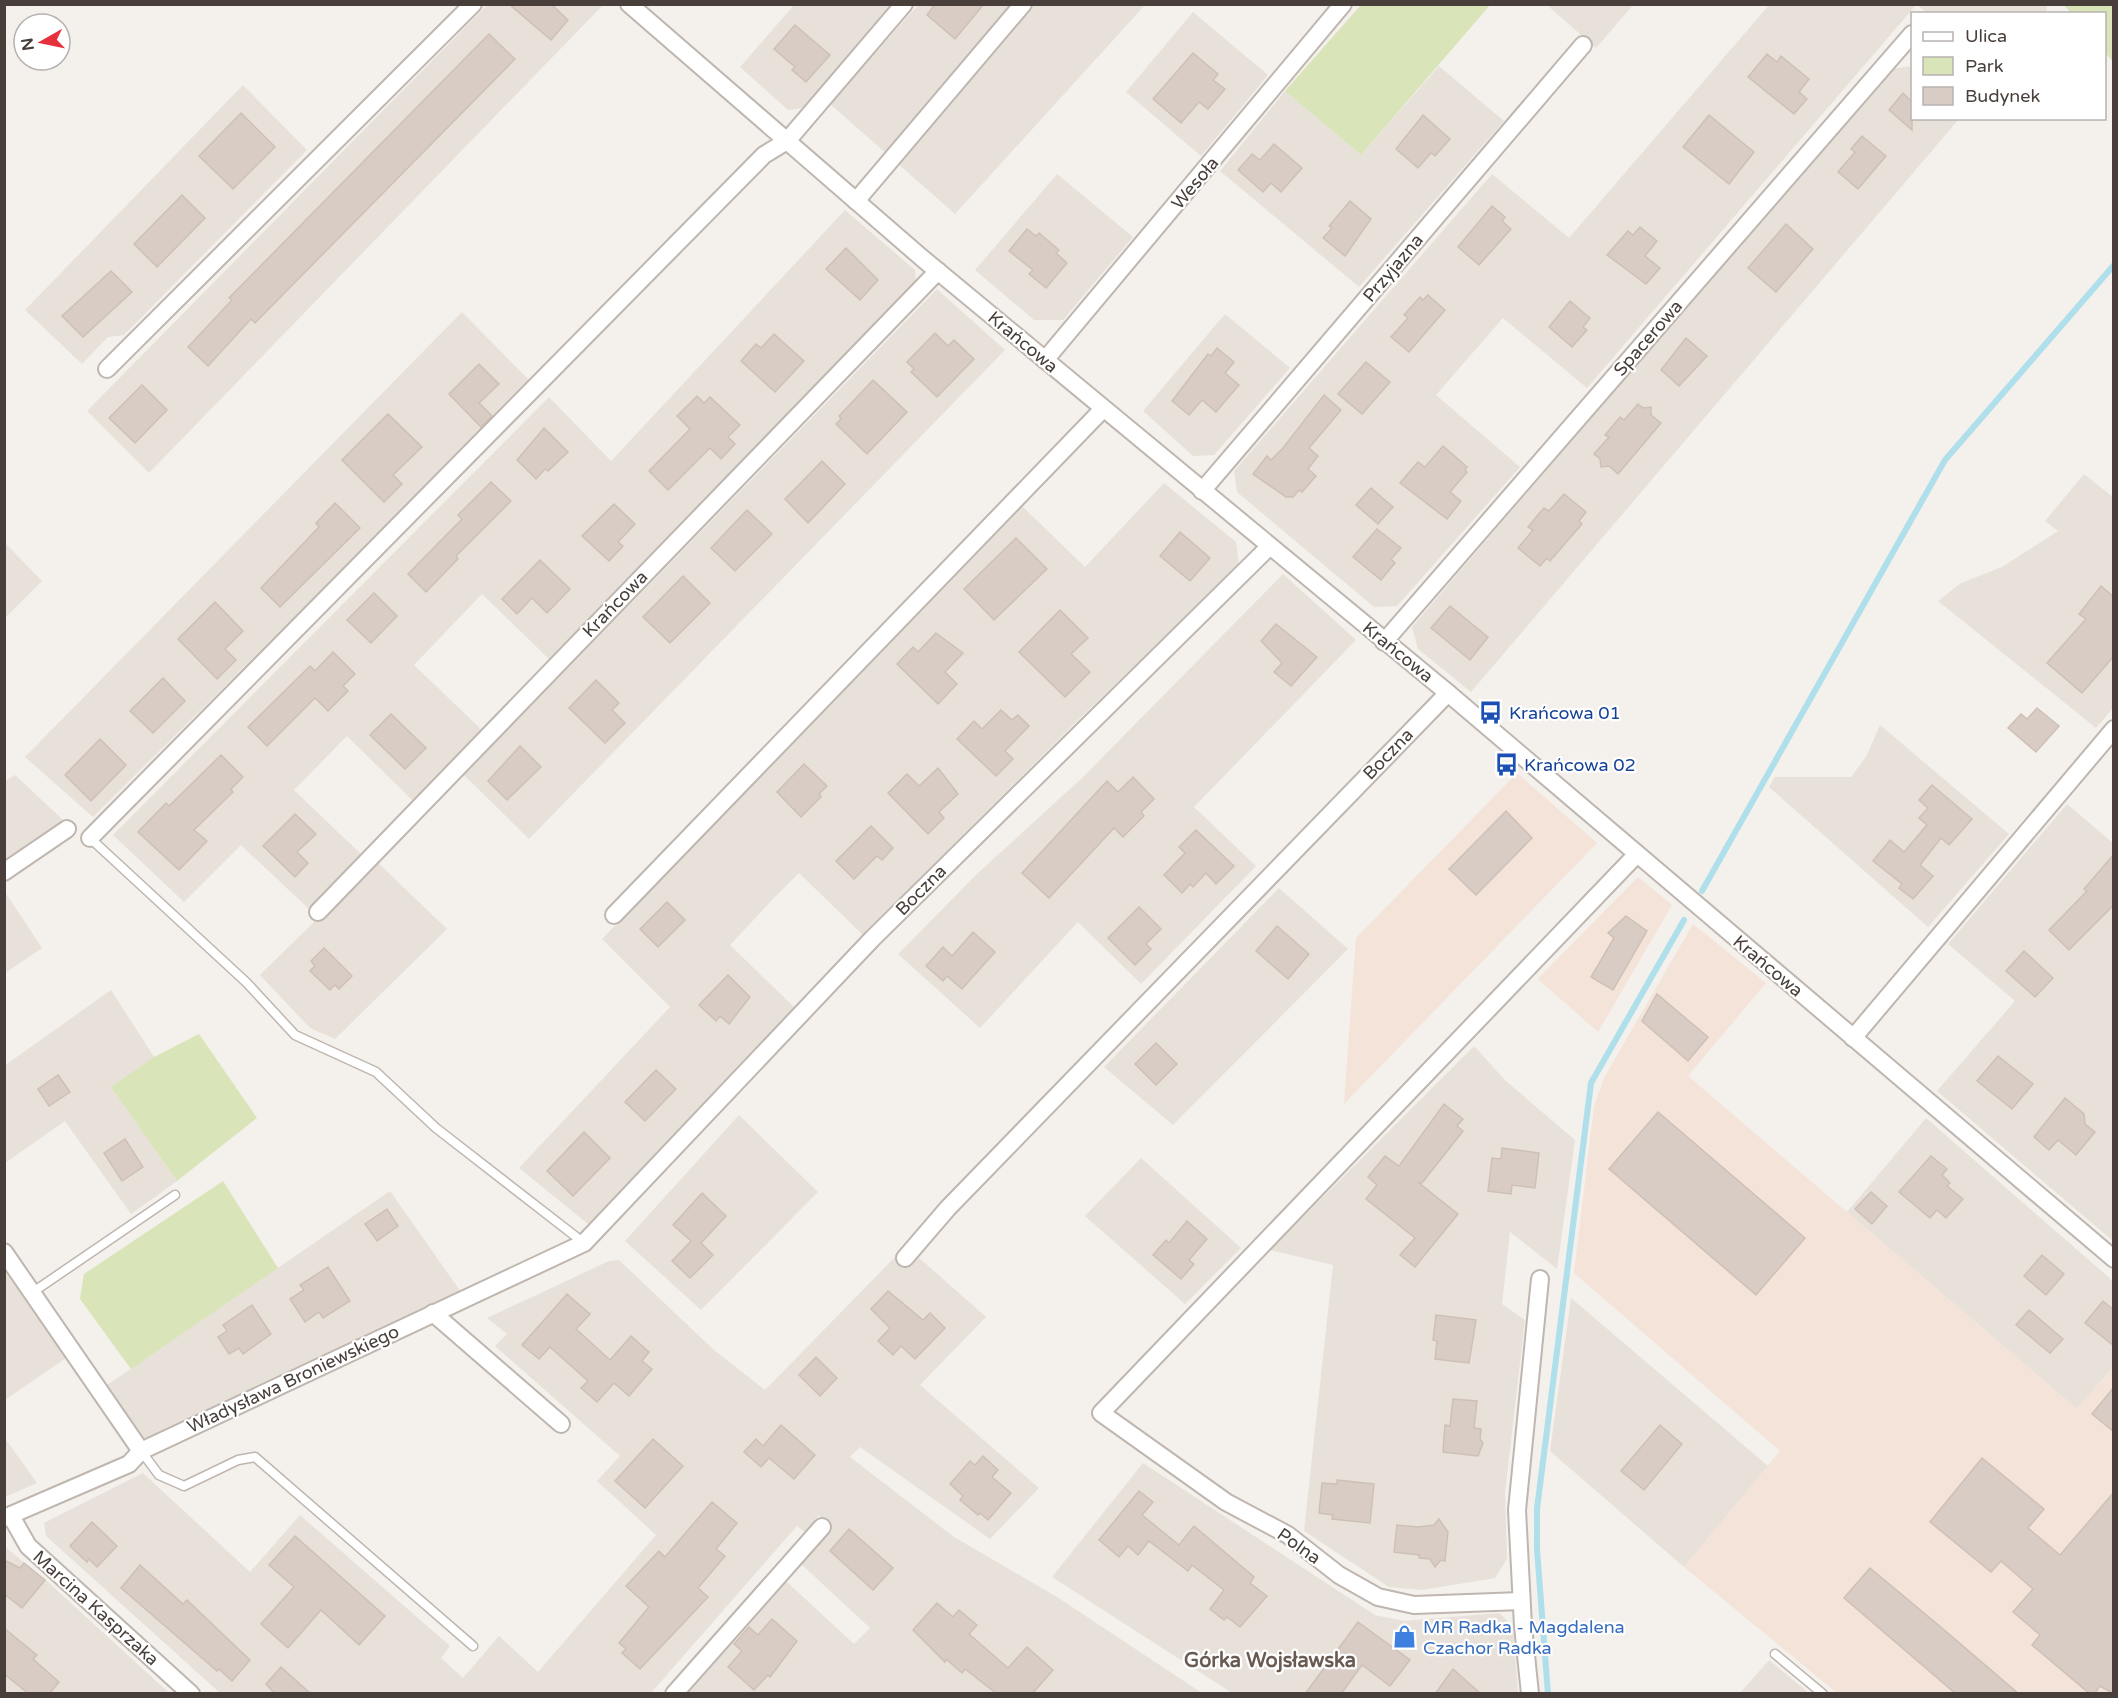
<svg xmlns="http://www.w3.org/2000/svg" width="2118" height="1698" viewBox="0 0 2118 1698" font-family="'Varela Round',sans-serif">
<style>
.residential{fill:#e8e1da}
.commercial{fill:#f4e3d9}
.green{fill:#dae4b9}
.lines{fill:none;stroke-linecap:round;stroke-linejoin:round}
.stream{stroke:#aedfeb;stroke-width:6}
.building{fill:#d8ccc5;stroke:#cfc0b6;stroke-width:1.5}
.lane-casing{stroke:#bfb6af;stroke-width:11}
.street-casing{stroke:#bfb6af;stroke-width:20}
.lane{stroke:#fff;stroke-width:8}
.street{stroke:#fff;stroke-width:16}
.labels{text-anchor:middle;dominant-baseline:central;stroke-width:4.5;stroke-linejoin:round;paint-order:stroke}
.street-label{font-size:18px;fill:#483f3a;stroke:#fff}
.transit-label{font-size:18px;fill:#164399;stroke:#fff;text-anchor:start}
.shop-label{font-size:18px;fill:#366cbe;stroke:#fff;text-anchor:start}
.neighbourhood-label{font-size:20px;font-weight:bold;fill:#6a5b52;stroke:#fff}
</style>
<rect width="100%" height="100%" fill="#f4f0ec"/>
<g class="residential">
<path d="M487,5H603L149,473L87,411Z"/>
<path d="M794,5H891L803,108L788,110L740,67Z"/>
<path d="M918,5H1145L955,214L830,104Z"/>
<path d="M1547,5H1633L1596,48Z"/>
<path d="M1769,5H1916L1587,388L1503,318L1436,395L1520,467L1397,606L1374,607L1237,492L1234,471L1492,174L1569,238Z"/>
<path d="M1917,5H2047L2046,14L1927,13Z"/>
<path d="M1193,12L1268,75L1201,156L1126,92Z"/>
<path d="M1439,66L1504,121L1359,287L1220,171L1285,91L1361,155Z"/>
<path d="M1912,66V118L1959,119L1471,692L1418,649L1412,627L1890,69Z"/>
<path d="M243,85L307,150L124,335L108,337L82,364L25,310Z"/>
<path d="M1057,174L1133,237L1063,320H1034L975,270Z"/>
<path d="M845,210L915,270L916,285L551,661L482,594L414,665L484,732L414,802L347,736L294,790L363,856L310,910L241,845L184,902L113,835L549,397L611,461Z"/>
<path d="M937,289L1005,350L529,839L464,775Z"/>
<path d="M462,312L531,382L93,817L25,757Z"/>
<path d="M1225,314L1290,368L1214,455L1193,456L1143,411Z"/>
<path d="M2084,474L2113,497V708L2096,728L1938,601L1961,583L2002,567L2058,531L2045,521Z"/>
<path d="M1164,483L1236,542L1239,565L1074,724L863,935L799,873L774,898L730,945L795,1008L588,1224L519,1168L670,1007L602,939L1022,506L1085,567Z"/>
<path d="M5,543L42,581L5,618Z"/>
<path d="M1283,574L1356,640L1194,807L1256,866L1141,984L1078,922L980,1028L898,954L978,873L1082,778Z"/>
<path d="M1880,725L2009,834L1928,927L1769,787L1775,777H1851L1867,755Z"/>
<path d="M15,775L63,820L5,859V781Z"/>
<path d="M2067,804L2113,843V1241L1937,1091L2015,1001L1948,944Z"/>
<path d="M376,861L447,929L335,1039L310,1028L260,975Z"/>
<path d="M1279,888L1348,949L1173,1125L1104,1067Z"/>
<path d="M5,892L42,948L5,973H4Z"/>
<path d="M111,990L154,1057L112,1088L177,1181L131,1214L65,1121L5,1163L4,1066Z"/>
<path d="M1474,1046L1506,1081L1575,1140L1557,1269L1510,1232L1502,1304L1525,1320L1505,1493L1507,1559L1495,1578L1422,1590L1389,1587L1304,1531L1333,1265L1270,1250Z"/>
<path d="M739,1115L818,1192L701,1310L625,1241Z"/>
<path d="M1926,1118L2113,1281V1367L2077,1409L1847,1212Z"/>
<path d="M1141,1158L1241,1248L1185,1304L1085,1216Z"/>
<path d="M390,1191L461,1292L145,1439L107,1385Z"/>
<path d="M897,1255L909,1265L917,1256L986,1317L920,1385L1039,1488L990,1539L860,1447L850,1457L954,1537L1057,1597L1202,1693H686L786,1581L854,1644L870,1628L800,1563L831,1526L819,1515L805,1532L797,1526L651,1693H220L46,1536L44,1523L143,1473L250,1572L300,1515L450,1646L441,1658L463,1678L499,1636L538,1672L656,1535L597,1481L620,1456L495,1346L507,1334L487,1318L609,1261L619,1260L714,1350L765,1390Z"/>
<path d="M4,1270L66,1358L5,1400H4Z"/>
<path d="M1571,1298L1768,1466L1684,1567L1550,1451Z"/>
<path d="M4,1437L37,1483L5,1497H4Z"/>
<path d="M1143,1463L1375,1615L1404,1621L1499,1613L1513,1626L1518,1693H1232L1052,1577Z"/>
<path d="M4,1546L49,1583L169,1693H5Z"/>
<path d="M1769,1660L1809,1693H1740Z"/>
</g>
<g class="commercial">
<path d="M1517,773L1597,843L1344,1104L1356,938Z"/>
<path d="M1638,877L1672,905L1598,1032L1538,979Z"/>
<path d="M1693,924L1766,983L1688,1076L2077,1409L2113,1367V1693H1837L1684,1567L1780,1451L1574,1273L1594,1107L1604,1078Z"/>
</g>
<g class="green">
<path d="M1361,5H1490L1361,155L1285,91Z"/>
<path d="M2064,5H2113V62L2105,52L2104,14L2071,13Z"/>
<path d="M199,1034L257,1118L177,1181L111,1087L154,1057Z"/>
<path d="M223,1181L278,1268L131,1369L80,1299L84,1274Z"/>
</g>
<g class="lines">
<g class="stream">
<path d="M1702,891L1945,460L2114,265"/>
<path d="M1548,1694L1537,1549V1509L1591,1083L1684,920"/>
</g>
</g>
<g class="building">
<path d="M509,4H551L568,20L551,40Z"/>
<path d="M935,4H984L955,39L927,15Z"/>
<path d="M795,25L830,55L806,82L792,70L795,67L774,49Z"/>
<path d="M489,34L515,59L255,323L251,319L208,366L188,347L232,300L229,298Z"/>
<path d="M1193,53L1218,74L1213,80L1225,89L1208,109L1199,102L1181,123L1153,99Z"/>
<path d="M1767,54L1777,62L1781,56L1809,79L1799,92L1807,99L1794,114L1748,77Z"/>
<path d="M1903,93L1912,102V130L1889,110Z"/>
<path d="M241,113L275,147L233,189L199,156Z"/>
<path d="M1423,115L1450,139L1435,156L1431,153L1418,168L1396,149Z"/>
<path d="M1709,115L1754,152L1729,184L1683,147Z"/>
<path d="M1862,136L1886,156L1858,189L1838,172L1855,152L1851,149Z"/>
<path d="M1274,144L1302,168L1281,192L1271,183L1263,192L1238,170L1252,154L1260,160Z"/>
<path d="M182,195L205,218L157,267L134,244Z"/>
<path d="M1350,201L1371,219L1345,256L1323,238L1332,228L1329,226Z"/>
<path d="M1492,206L1505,217L1502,221L1511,229L1479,265L1458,247Z"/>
<path d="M1786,224L1813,249L1776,292L1748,268Z"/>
<path d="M1640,227L1657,241L1645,256L1660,268L1646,284L1607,255L1628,231L1633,235Z"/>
<path d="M1027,229L1036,236L1039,233L1059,250L1056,253L1067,263L1046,288L1029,274L1033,270L1009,251Z"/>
<path d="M846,248L878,280L860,300L826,269Z"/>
<path d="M111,271L132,292L83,337L62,316Z"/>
<path d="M1428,295L1445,310L1409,352L1391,337L1408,318L1404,315L1420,297L1423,300Z"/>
<path d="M1570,301L1590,318L1583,327L1587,330L1572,347L1549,327Z"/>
<path d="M935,333L948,346L954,340L974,359L937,397L911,372L914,369L907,362Z"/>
<path d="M774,334L804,361L775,392L741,361L756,344L761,348Z"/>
<path d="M1686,338L1707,356L1679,386L1661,370Z"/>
<path d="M1217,348L1234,362L1225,373L1239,385L1216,412L1202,400L1189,415L1172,401L1208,354L1211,356Z"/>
<path d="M1366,362L1390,382L1362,414L1338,394Z"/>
<path d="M479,364L499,384L479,403L492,416L481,427L449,394Z"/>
<path d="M873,380L907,412L867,454L836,424L841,419L839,416Z"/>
<path d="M142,385L167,410L135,443L109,418Z"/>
<path d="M1324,395L1341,410L1309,448L1318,456L1308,469L1316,476L1302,492L1299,490L1293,497H1286L1253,474L1267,456L1271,460L1283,448Z"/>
<path d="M697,396L704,403L710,397L740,425L728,437L735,444L721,459L710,448L668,490L649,471L690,429L677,416Z"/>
<path d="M1638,404L1643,408L1651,407V415L1661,423L1618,474L1609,466L1601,467L1600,459L1594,454L1609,437L1605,435L1620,417L1624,420Z"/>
<path d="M388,414L422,447L393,475L402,484L384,502L342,460Z"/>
<path d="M544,428L568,452L548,471L545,469L536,479L517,460Z"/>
<path d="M1443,446L1467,467L1465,470L1467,472L1450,492L1461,501L1447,519L1400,483L1418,462L1425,467Z"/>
<path d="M822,461L845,484L808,523L785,499Z"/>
<path d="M491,482L511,501L456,556L458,559L426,592L408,574L462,519L458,515Z"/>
<path d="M1371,488L1393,507L1378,524L1356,505Z"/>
<path d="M1564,494L1586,512L1579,521L1582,524L1550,561L1547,558L1540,566L1518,548L1533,530L1528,527L1537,516L1544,508L1549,511Z"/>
<path d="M335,503L360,528L280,607L261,588L319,527L316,523Z"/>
<path d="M614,504L635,524L618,542L623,546L609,561L582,536Z"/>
<path d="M747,510L772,534L735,571L711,548Z"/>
<path d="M1377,529L1401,548L1391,559L1395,563L1381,580L1353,557Z"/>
<path d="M1180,532L1210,558L1190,581L1160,556Z"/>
<path d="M1016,538L1047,569L994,620L964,589Z"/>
<path d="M540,560L570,589L547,613L532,598L517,614L502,599Z"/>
<path d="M683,576L710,603L670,643L643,617Z"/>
<path d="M2101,586L2114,597V656L2082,693L2047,663L2086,619L2079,614Z"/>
<path d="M374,593L397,616L371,643L347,620Z"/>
<path d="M215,602L243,631L225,649L236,660L217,679L178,639Z"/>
<path d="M1450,606L1488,637L1470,660L1431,628Z"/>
<path d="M1060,610L1088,638L1071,654L1090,672L1065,697L1019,652Z"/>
<path d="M1276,624L1317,657L1291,686L1274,672L1282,663L1261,641Z"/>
<path d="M936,633L963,653L945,672L957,684L938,704L897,664L913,647L918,652Z"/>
<path d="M333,652L355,674L343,686L348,691L328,711L315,698L267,746L248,727L310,666L315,671Z"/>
<path d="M163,678L185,701L153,733L130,711Z"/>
<path d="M596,680L619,703L612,710L625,723L605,743L569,708Z"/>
<path d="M2037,708L2059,726L2036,752L2008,728L2021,714L2027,719Z"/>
<path d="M1001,710L1012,720L1018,715L1029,726L1005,751L1013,759L996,776L957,739L974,721L982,729Z"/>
<path d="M391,714L426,748L405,769L370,735Z"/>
<path d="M100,739L126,765L91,801L65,775Z"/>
<path d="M520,746L541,767L507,800L488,781Z"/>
<path d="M221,755L243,777L231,789L233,792L194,830L207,841L179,870L138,832L166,803L169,806Z"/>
<path d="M804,764L827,786L819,794L821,797L801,817L777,792Z"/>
<path d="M938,768L958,794L939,812L944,818L928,834L888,793L907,774L919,786Z"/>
<path d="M1133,777L1154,799L1141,812L1144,816L1123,837L1114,828L1049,898L1022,873L1107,781L1118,792Z"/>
<path d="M1932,785L1972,819L1949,845L1941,838L1920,865L1933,876L1913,899L1899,888L1902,884L1873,861L1890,840L1904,852L1927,825L1919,818L1928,808L1919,800Z"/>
<path d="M1506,811L1532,838L1476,895L1449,869Z"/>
<path d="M295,814L316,834L297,852L308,863L295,877L263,846Z"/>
<path d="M871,826L893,848L882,860L877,856L854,879L836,861Z"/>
<path d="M1196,830L1234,866L1216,884L1206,873L1193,887L1190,884L1182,893L1164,875L1185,853L1179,847Z"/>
<path d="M2114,854V905L2069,950L2049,930L2087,891L2084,889Z"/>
<path d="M667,902L685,920L658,947L640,929Z"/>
<path d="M1139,907L1161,929L1146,944L1151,949L1135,965L1108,938Z"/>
<path d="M1626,916L1647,931L1613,990L1591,977L1614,938L1608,933Z"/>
<path d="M1277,926L1309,954L1288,979L1256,951Z"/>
<path d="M973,932L995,952L962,989L947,976L943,981L926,966L943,947L952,956Z"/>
<path d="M324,948L352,976L339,989L335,985L330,990L310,971L315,966L311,961Z"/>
<path d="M2024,951L2053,978L2035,997L2006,971Z"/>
<path d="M728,975L750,997L729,1024L720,1016L716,1021L699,1005Z"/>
<path d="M1657,994L1708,1037L1688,1061L1642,1021Z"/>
<path d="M1156,1043L1177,1064L1156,1085L1135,1064Z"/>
<path d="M1998,1056L2033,1084L2012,1109L1977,1081Z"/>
<path d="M656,1070L676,1089L645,1121L625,1102Z"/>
<path d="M58,1075L70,1092L49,1106L38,1089Z"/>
<path d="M2065,1098L2084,1114L2085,1124L2095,1132L2076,1155L2058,1140L2049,1150L2034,1137Z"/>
<path d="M1444,1104L1463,1119L1457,1126L1463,1131L1422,1183H1419L1458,1214L1415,1267L1400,1255L1415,1238L1366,1199L1377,1185L1368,1177L1385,1156L1399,1166Z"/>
<path d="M1658,1112L1805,1238L1756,1295L1609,1169Z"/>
<path d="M584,1132L610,1158L573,1196L547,1171Z"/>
<path d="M125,1139L143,1167L122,1181L104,1153Z"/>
<path d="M1502,1148L1539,1153L1535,1188L1512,1185L1511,1194L1488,1191L1492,1158L1501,1159Z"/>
<path d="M1931,1156L1947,1169L1942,1175L1950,1183L1947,1186L1963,1199L1946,1218L1937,1210L1930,1218L1899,1192Z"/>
<path d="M1871,1192L1887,1206L1872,1224L1855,1209Z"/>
<path d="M702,1193L726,1216L701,1243L713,1255L690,1278L672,1261L691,1241L673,1225Z"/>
<path d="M387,1209L398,1226L377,1241L365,1224Z"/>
<path d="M1187,1221L1207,1239L1189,1260L1194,1264L1181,1279L1153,1255L1166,1240L1169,1243Z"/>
<path d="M2042,1255L2064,1274L2046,1295L2024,1276Z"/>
<path d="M328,1267L350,1301L323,1318L319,1312L305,1322L290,1299L304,1290L300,1285Z"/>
<path d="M888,1291L923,1320L930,1313L945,1328L915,1359L901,1346L893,1355L878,1341L890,1328L871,1309Z"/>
<path d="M567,1294L590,1314L576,1329L610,1360L631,1336L649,1352L642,1361L652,1369L629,1396L614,1383L597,1402L581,1388L588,1381L550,1347L539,1359L522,1345Z"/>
<path d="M2103,1301L2114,1310V1346L2085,1323Z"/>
<path d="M252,1305L271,1334L243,1354L239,1348L229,1354L218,1337L227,1331L223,1325Z"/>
<path d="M2029,1310L2063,1339L2050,1353L2016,1325Z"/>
<path d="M1436,1315L1476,1320L1469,1363L1435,1359L1437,1341L1433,1340Z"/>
<path d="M816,1357L837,1378L820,1396L799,1375Z"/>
<path d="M2114,1387V1432L2092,1414Z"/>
<path d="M1453,1399L1477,1401L1474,1428L1481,1429L1480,1439L1483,1443L1478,1456L1443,1452L1445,1425L1450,1426Z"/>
<path d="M781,1425L815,1455L794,1479L769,1458L761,1467L744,1452L756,1439L763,1446Z"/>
<path d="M1660,1425L1682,1444L1644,1490L1621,1471Z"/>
<path d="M653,1439L683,1466L645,1508L615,1481Z"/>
<path d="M983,1456L998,1470L992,1477L1011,1493L988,1520L980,1513L978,1515L960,1500L963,1496L950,1484L970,1461L975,1465Z"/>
<path d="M1982,1458L2044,1509L2028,1528L2060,1555L2114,1492V1694L2100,1686L2094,1694H2090L2032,1645L2040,1635L2013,1612L2033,1589L2001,1561L1991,1572L1930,1522Z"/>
<path d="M1337,1480L1374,1484L1370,1523L1332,1519L1333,1515L1319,1513L1322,1483L1337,1484Z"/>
<path d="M1139,1491L1153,1502L1142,1515L1179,1545L1194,1526L1254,1577L1250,1583L1267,1596L1240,1627L1227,1617L1224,1620L1210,1609L1224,1590L1192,1565L1188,1571L1149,1541L1138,1555L1128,1546L1119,1557L1099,1540Z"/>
<path d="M712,1502L737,1523L716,1549L725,1556L698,1588L708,1597L640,1669L622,1653L626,1649L619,1643L649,1607L626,1586L659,1551L665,1557Z"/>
<path d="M1439,1519L1448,1532L1445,1561L1441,1560L1435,1567L1430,1559L1419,1558V1555L1394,1552L1397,1525L1418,1527L1434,1525Z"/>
<path d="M92,1522L117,1546L97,1567L89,1559L87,1562L70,1546Z"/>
<path d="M849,1529L893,1568L873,1590L830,1551Z"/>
<path d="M295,1536L385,1616L359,1645L321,1610L288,1648L261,1624L294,1587L269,1565Z"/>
<path d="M4,1560L20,1568L24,1563L45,1580L22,1608L4,1594Z"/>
<path d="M140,1565L183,1604L187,1600L250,1660L232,1681L219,1669L217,1671L121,1588Z"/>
<path d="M1870,1568L1942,1628L2019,1694H1956L1844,1598Z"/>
<path d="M937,1603L953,1617L959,1610L977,1625L969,1634L1008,1668L1027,1647L1053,1670L1032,1694H997L965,1669L962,1673L946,1659L945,1662L913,1630Z"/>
<path d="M772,1619L797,1641L770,1677L768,1675L754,1690L728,1667L742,1651L734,1644L749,1627L758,1635Z"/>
<path d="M1358,1622L1410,1660L1390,1686L1362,1665L1341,1694H1305Z"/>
<path d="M4,1628L37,1655L33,1659L59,1682L49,1694H29L4,1674Z"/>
<path d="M281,1667L311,1694H275L266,1684Z"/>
<path d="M1453,1669L1481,1694H1435Z"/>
</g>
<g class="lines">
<defs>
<g id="lane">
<path d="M90,838L247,983L295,1035L376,1072L436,1128L584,1243"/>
<path d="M33,1292L175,1195"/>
<path d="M141,1451L159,1475L184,1486L238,1460L255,1457L473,1646"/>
<path d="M1775,1654L1823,1694"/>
</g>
<g id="street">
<path d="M629,4L922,258L1448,693L2114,1259"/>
<path d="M856,201L1023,4"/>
<path d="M1045,360L1343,4"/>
<path d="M107,369L473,4"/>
<path d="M1202,491L1583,45"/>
<path d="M1384,642L1912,34"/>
<path d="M90,838L764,155L787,141L904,4"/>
<path d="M4,872L67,829"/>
<path d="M318,912L938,271"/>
<path d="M614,915L1103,409"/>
<path d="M1853,1038L2114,729"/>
<path d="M4,1252L141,1451"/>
<path d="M905,1258L948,1208L1448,693"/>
<path d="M433,1313L561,1424"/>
<path d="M11,1516L28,1546L191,1694"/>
<path d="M4,1518L129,1464L141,1451L584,1243L872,939L1269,547"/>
<path d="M1521,1601L1414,1605L1378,1597L1339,1575L1288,1535L1226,1502L1101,1413L1637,854"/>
<path d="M674,1694L822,1527"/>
<path d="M1530,1694L1523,1626L1517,1510L1540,1279"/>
</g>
</defs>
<use href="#lane" class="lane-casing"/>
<use href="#street" class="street-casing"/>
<use href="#lane" class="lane"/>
<use href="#street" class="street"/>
</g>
<defs>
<symbol id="bus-bare" viewBox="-9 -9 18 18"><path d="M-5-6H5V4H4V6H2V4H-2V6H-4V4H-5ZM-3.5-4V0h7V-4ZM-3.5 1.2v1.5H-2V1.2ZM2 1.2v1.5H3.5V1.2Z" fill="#1a4fb4" stroke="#fff" stroke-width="2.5" paint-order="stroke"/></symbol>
<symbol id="shop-bare" viewBox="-9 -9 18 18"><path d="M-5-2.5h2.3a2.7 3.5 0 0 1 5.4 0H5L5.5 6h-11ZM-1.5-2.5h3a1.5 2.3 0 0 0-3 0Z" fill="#3f7fe0" stroke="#fff" stroke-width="2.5" paint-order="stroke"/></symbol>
</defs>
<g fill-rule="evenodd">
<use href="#bus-bare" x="1474" y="696" width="33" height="33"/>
<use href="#bus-bare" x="1490" y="748" width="33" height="33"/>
<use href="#shop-bare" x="1388" y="1620" width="33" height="33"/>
</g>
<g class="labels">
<g class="street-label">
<text transform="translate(1195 183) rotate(-50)">Wesoła</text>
<text transform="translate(1393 268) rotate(-50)">Przyjazna</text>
<text transform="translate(1648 338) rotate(-49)">Spacerowa</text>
<text transform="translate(1023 342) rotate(40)">Krańcowa</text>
<text transform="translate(615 604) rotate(-46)">Krańcowa</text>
<text transform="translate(1398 652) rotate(39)">Krańcowa</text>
<text transform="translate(1388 754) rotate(-46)">Boczna</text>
<text transform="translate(921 890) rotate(-45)">Boczna</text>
<text transform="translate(1768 966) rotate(40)">Krańcowa</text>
<text transform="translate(293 1379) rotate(-25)">Władysława Broniewskiego</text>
<text transform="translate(1299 1546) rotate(35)">Polna</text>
<text transform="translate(96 1608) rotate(42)">Marcina Kasprzaka</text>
</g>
<g class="transit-label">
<text x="1509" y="713">Krańcowa 01</text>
<text x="1524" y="765">Krańcowa 02</text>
</g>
<g class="shop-label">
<text x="1423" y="1627">MR Radka - Magdalena<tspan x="1423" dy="21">Czachor Radka</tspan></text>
</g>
<g class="neighbourhood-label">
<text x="1270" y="1661">Górka Wojsławska</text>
</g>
</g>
<rect width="2118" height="1698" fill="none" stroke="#483f3a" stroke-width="12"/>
<rect x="1911" y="12" width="195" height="108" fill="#ffffff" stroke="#b6b2b0" stroke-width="1.5"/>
<rect x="1923" y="32" width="30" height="9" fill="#ffffff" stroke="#b6b2b0" stroke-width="1.5"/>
<text x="1965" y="42" font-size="18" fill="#483f3a">Ulica</text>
<rect x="1923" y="57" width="30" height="18" fill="#dae4b9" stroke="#b6b2b0" stroke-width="1.5"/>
<text x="1965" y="72" font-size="18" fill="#483f3a">Park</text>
<rect x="1923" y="87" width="30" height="18" fill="#d8ccc5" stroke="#b6b2b0" stroke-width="1.5"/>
<text x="1965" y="102" font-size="18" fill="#483f3a">Budynek</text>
<g transform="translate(42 42) rotate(261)"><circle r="28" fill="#ffffff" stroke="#b6b2b0" stroke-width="1.5"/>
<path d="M0-4.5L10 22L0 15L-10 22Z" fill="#e6313d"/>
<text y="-9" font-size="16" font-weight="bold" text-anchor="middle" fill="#483f3a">N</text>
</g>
</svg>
